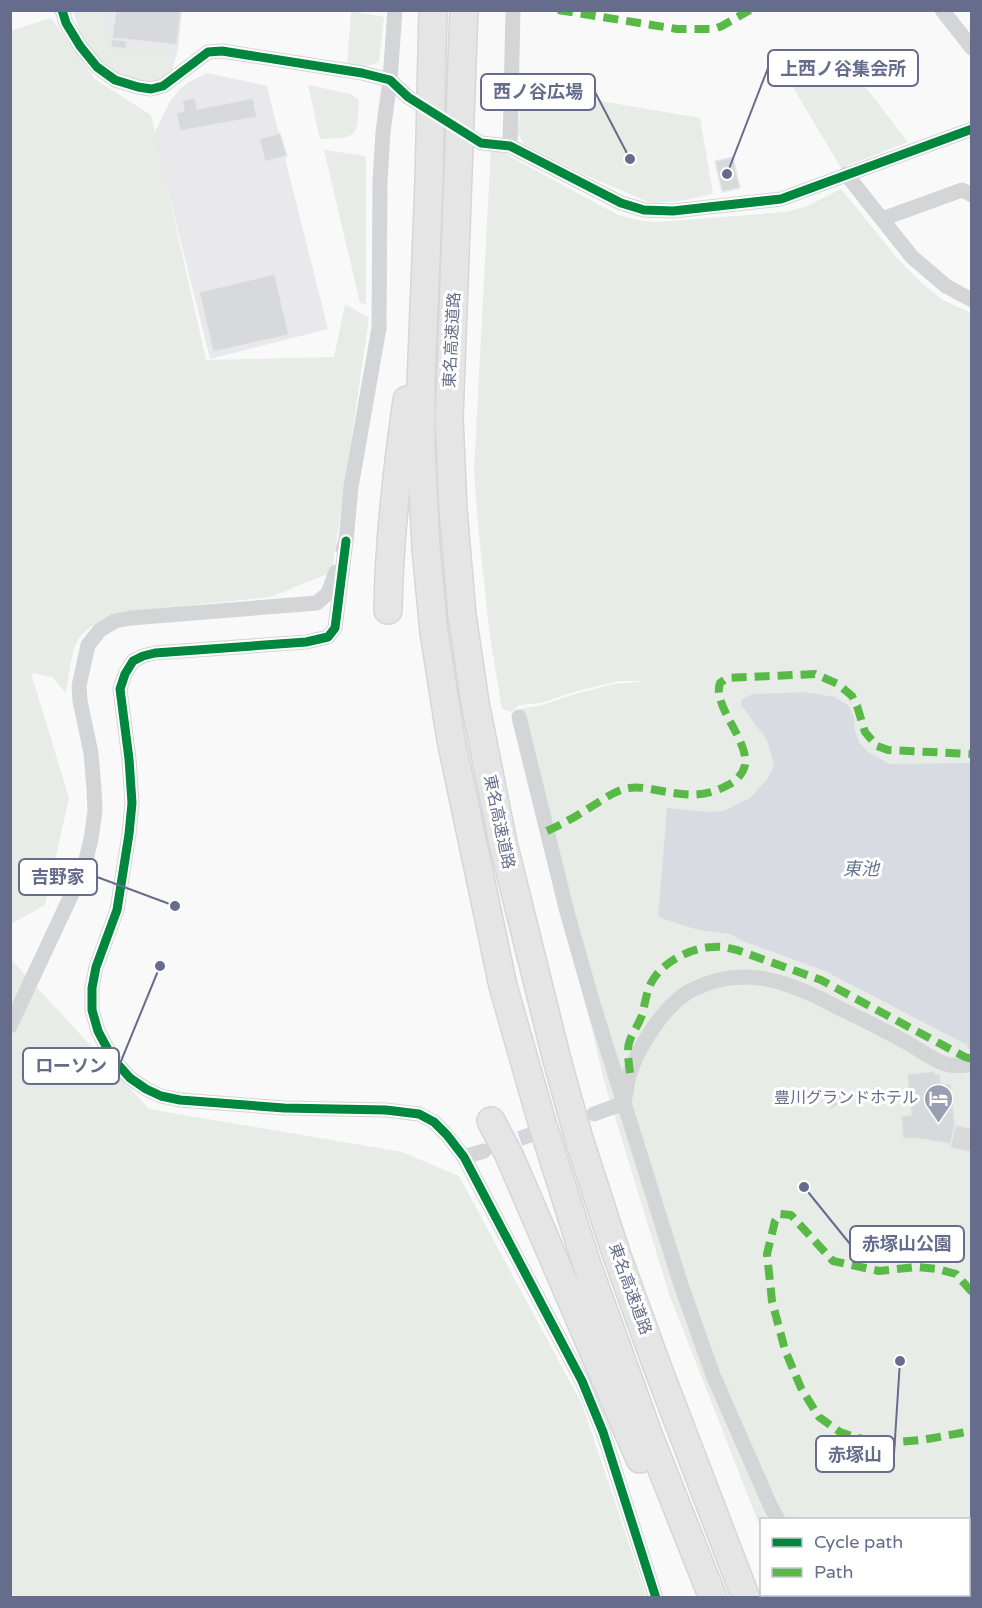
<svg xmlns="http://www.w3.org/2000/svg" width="982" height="1608" viewBox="0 0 982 1608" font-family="'Varela Round','Noto Sans JP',sans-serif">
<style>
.built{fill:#e9e9eb}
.green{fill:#e7ece7}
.water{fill:#d8dce2}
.building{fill:#d8d9da;stroke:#e8e8e8;stroke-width:1.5}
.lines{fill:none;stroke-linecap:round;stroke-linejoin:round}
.minor-tunnel{stroke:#d4d6de;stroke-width:15;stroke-dasharray:15 8;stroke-linecap:butt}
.motorway-casing{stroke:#d5d6d8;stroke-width:30}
.minor{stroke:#d4d5d7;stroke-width:15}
.motorway{stroke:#e5e5e6;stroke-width:27}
.quiet{stroke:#58b947;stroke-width:8;stroke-dasharray:15 8;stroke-linecap:butt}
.cycleway-casing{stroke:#fff;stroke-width:13}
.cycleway{stroke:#00873e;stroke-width:9}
.labels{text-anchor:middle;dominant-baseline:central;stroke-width:6;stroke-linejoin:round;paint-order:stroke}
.street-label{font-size:16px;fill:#666d8c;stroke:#fff}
.poi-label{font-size:16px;fill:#666d8c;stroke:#fff;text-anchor:end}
.water-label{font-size:18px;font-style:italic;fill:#67758e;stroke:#fff}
.leader{fill:none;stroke:#666d8c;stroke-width:2}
.callout-dot{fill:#666d8c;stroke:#fff;stroke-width:2}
.callout{fill:#fff;stroke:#666d8c;stroke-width:2}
.callout-label{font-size:18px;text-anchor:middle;font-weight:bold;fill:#666d8c}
</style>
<rect width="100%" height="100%" fill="#f9f9f9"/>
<g class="built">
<path d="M73,11H182L178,50L172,70L160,79L151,82L116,73L90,49L79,30Z"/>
<path d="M207,73L267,86L328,329L210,359L154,134L170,101L180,89L189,82Z"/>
</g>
<g class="green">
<path d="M75,11H102L108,40L112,50C132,54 151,50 171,53L169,71L158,80L138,81L107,68L90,49L80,31Z"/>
<path d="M351,11L384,17L379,61C369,68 359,66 347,65Z"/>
<path d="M51,18L95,79L151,115L206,360L334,357L345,304L369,318L332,572L271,597L134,611C112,617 84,623 75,646C70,660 69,678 66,693L52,677L31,673L69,798L45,905L11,924L10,31Z"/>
<path d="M835,48L908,142L841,168L791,84Z"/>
<path d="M308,85L351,94L359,100C357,138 358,138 320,139Z"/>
<path d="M524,88L700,118L713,194C692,199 670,204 648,202L583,174L524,144L517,132Z"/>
<path d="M491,146L618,215L642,221L658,222L785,212L805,207L841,189L897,258L917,279L941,299L971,313V1597H781V1595L968,1594V1520H762L761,1529L669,1294L604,1081L554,867L515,710L542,705L575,694L614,684L648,681H619L577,691L541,703L519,705L512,712L502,709L490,637L478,526L474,470Z"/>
<path d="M324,150L366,156V304L360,303Z"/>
<path d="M10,958L149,1109L402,1152L459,1176L582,1404L647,1597H11Z"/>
</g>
<path class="water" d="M805,692L835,697L849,706L854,717L855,730L859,742L868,752L889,764L971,763V1049H968L967,1045L825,971L740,940C728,931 727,934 713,932C697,931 680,924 664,919L658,916L667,808L710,812L724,811L750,798L769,777L774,765L767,740L741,705L742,699L753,694Z"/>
<g class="building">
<path d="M116,10H181L177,45L112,38Z"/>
<path d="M112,39L127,41L126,49L111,47Z"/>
<path d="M195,98L197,109L253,98L257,117L180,131L176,113L184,111L182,100Z"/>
<path d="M280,133L287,156L265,162L259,139Z"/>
<path d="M733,157L740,188L722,192L715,161Z"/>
<path d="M275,274L289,335L213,352L199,292Z"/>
<path d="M935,1071V1074H940L941,1084H951L955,1125L951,1144L913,1138L903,1139L901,1116L911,1115L907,1074Z"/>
<path d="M835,1088L844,1100L832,1109L823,1096Z"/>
<path d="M955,1125L972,1128V1152L950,1148Z"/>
</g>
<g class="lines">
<g class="minor-tunnel">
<path d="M408,97L481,143"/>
<path d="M498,1146L580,1118"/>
</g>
<defs>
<g id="motorway">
<path d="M433,10L429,182L421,385V444L426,548L434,632L451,740L503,986L543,1126L587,1265L650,1439L713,1598"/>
<path d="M464,10L449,418L453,510L462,615L475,703L503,843L557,1060L579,1139L616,1253L657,1366L746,1598"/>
<path d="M388,610C389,539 397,470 407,400"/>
<path d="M491,1121L509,1155L640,1459"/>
</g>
</defs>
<use href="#motorway" class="motorway-casing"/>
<g class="minor">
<path d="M62,10L66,23L80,46L97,67L115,80L138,87L151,89L163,86L208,52L222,51L362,73L390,80L408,97"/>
<path d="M942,10L972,48"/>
<path d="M481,143L510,146L621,203L644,210L673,211L781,199L972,129"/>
<path d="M510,146L513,10"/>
<path d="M846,174L912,257L946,286L972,300"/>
<path d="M882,219L962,190L972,195"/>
<path d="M346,541L335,628L328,637L306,642L155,653L143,656L133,661L125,674L120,689L129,759L132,803L129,834L117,910L96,967L92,988V1010L98,1031L113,1059L130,1078L146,1089L161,1096L180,1100L284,1108L386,1110L419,1114L434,1122L447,1135L464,1157L582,1381L603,1432L656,1598"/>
<path d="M343,549L346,541L351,487L379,328L380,182L383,132L390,80L395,10"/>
<path d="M519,717L567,912L594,1007L681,1285L713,1375L770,1505L778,1520"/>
<path d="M10,1026L84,868L91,839L95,811L94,789L91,753L80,701L79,686L88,645L100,630L115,621L131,618L317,603L328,593L336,572"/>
<path d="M594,1114L624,1103C626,1093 627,1082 630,1072C640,1044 666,1003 692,990C747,962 793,984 843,1010C864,1020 884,1030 904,1041C919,1049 933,1061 949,1065C956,1066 964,1065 972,1065"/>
<path d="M464,1157L484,1151"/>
<path d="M968,1581L972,1579"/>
<path d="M809,1594L810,1598"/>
<path d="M940,1598L947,1594"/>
</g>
<use href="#motorway" class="motorway"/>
<g class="quiet">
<path d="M558,10L677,29H714L722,26L750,10"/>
<path d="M547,831C560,825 572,819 584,811C597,804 610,793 624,789C635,786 646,788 656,790C684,795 702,799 728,785C736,781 743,774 745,765C749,740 712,706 720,683L727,678L815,674L838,684L852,696L857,706L865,732L877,746L888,750L972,754"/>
<path d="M630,1073C629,1063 626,1049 630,1040C633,1032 639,1024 642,1015C645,1004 646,994 651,983C662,962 690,948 713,947C722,946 729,948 737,950L821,980L965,1057L972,1059"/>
<path d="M972,1292L956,1274L938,1269L916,1267L879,1271L833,1261L791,1215L780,1214L775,1221L767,1254L772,1301L785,1350L801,1388L819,1417L840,1432L858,1438L882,1443L922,1440L972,1431"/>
</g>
<defs>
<g id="cycleway">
<path d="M62,10L66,23L80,46L97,67L115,80L138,87L151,89L163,86L208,52L222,51L362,73L390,80L408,97L481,143L510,146L621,203L644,210L673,211L781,199L972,129"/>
<path d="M346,541L335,628L328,637L306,642L155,653L143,656L133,661L125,674L120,689L129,759L132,803L129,834L117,910L96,967L92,988V1010L98,1031L113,1059L130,1078L146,1089L161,1096L180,1100L284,1108L386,1110L419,1114L434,1122L447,1135L464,1157L582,1381L603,1432L656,1598"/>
</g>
</defs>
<use href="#cycleway" class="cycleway-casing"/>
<use href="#cycleway" class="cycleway"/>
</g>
<defs>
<symbol id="hotel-pin" viewBox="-11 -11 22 30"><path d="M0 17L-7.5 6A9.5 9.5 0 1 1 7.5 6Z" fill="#999eb2" stroke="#fff"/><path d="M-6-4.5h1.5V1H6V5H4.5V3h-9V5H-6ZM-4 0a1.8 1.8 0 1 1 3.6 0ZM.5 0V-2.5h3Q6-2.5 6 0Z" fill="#fff"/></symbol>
</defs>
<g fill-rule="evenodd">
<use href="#hotel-pin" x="922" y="1082" width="33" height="45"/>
</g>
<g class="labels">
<g class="street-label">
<text transform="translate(452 340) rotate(-87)">東名高速道路</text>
<text transform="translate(499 822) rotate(78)">東名高速道路</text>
<text transform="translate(630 1289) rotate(70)">東名高速道路</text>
</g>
<g class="poi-label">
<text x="918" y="1098">豊川グランドホテル</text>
</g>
<g class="water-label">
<text x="861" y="869">東池</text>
</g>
</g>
<path class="leader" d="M727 174L768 68M630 159L595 92M175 906L97 877M160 966L119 1066M804 1187L850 1244M900 1361L894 1454"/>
<g class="callout-dot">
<circle cx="727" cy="174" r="6"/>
<circle cx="630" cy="159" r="6"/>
<circle cx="175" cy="906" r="6"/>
<circle cx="160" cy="966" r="6"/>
<circle cx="804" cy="1187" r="6"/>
<circle cx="900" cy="1361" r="6"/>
</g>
<g class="callout">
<rect x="768" y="50" width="150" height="36" rx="6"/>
<rect x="481" y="74" width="114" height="36" rx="6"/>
<rect x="19" y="859" width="78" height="36" rx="6"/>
<rect x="23" y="1048" width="96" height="36" rx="6"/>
<rect x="850" y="1226" width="114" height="36" rx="6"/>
<rect x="816" y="1436" width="78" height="36" rx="6"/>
</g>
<g class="callout-label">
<text x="843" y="75">上西ノ谷集会所</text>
<text x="538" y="98">西ノ谷広場</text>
<text x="58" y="883">吉野家</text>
<text x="71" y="1072">ローソン</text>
<text x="907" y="1250">赤塚山公園</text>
<text x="855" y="1461">赤塚山</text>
</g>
<rect width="982" height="1608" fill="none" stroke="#666d8c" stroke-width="24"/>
<rect x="760" y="1518" width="210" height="78" fill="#ffffff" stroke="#c2c5d1" stroke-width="1.5"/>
<rect x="772" y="1538" width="30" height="9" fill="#00873e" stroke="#c2c5d1" stroke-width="1.5"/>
<text x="814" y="1548" font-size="18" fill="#666d8c">Cycle path</text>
<rect x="772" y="1568" width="30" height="9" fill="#58b947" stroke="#c2c5d1" stroke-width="1.5"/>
<text x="814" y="1578" font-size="18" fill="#666d8c">Path</text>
</svg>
